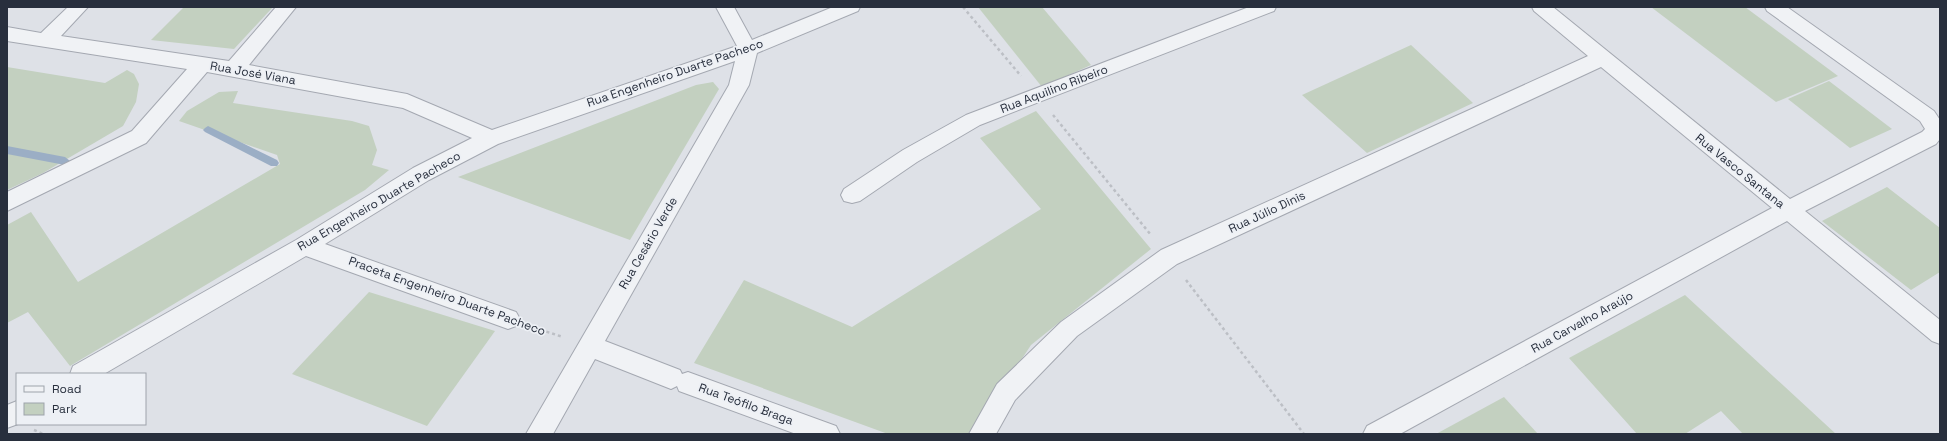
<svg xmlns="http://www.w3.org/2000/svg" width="1947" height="441" viewBox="0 0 1947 441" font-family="'Space Grotesk',sans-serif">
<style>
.green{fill:#c3d0c0}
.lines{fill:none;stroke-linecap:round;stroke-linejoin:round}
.stream{fill:#9baec5;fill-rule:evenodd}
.street-casing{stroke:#a4a8b1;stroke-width:2}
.path{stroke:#bcbfc5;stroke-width:2.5;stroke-dasharray:3 3;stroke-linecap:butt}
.street{fill:#f0f2f5;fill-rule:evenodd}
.labels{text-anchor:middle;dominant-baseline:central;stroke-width:3.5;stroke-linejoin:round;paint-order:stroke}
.street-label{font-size:12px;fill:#282f3d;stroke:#edf0f5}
</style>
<rect width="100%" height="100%" fill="#dee1e7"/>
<g class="green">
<path d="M184,7H273L234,49L151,40Z"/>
<path d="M978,7H1042L1091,65L1042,87Z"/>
<path d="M1651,7H1745L1838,76L1776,102Z"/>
<path d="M1411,45L1473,103L1367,153L1302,95Z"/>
<path d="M7,67L105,83L127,70L134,74L139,84L136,102L123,126L43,173L7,190Z"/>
<path d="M1829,81L1892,129L1850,148L1788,99Z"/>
<path d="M713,82L719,89L630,240L458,177L696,85Z"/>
<path d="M238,91L233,103L352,121L369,126L377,150L372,165L389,170L365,190L70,366L28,312L7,323V225L31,212L78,282L280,164L277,155L179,121L187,111L219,92Z"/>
<path d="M1036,111L1151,249L1031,345L972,434H888L694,363L744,280L852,327L1041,209L980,138Z"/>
<path d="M1887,187L1940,228V272L1911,290L1822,221Z"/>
<path d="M369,292L495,331L427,426L292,374Z"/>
<path d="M1685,295L1836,434H1743L1721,411L1685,434H1637L1569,358Z"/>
<path d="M1504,397L1538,434H1436Z"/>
</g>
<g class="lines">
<g class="stream">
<path d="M208,126L277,160L279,163L277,166H271L205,132L203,130L205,128Z"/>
<path d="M7,146L65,157L70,161L65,165L7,154Z"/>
</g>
<defs>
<g id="street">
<path d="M68,7H88L61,36L229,61L276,7H296L249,65L407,94L492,130L737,46L716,7H734L752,40L833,7H860L858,11L757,53L749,85L605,341L680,370L682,374L688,372L836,426L840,434H796L679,391L677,386L671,389L595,359L553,434H526L729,85L735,61L498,144L429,180L325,244L516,312L520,319L516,326L508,329L306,256L104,374H70L73,366L296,240L413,168L472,138L403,108L207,72L146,143L7,211V192L132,131L187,69L7,41V27L41,33Z"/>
<path d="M1249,7H1276L1274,11L980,125L917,162L860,201L852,203L844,201L841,195L844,189L903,150L966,115Z"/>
<path d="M1532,7H1553L1790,199L1922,132L1925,129L1920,121L1767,11L1765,7H1787L1934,111L1940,120V139L1936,144L1805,211L1940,320V344L1932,341L1787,221L1400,434H1363L1367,426L1772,208L1601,67L1177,264L1077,336L1015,400L996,434H969L997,384L1061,322L1161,250L1588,56L1534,11Z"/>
<path d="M17,401L18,424L7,428V405Z"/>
</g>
</defs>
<use href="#street" class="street-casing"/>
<g class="path">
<path d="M963,7L1021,76"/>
<path d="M1053,115L1151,235"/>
<path d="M1186,280L1304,434"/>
<path d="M535,328L563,337"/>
<path d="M34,430L43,434"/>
</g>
<use href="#street" class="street"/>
</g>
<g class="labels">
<g class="street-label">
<text transform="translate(253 73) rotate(10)">Rua José Viana</text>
<text transform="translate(675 73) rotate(-19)">Rua Engenheiro Duarte Pacheco</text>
<text transform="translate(1054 89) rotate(-21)">Rua Aquilino Ribeiro</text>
<text transform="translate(1740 171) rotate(39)">Rua Vasco Santana</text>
<text transform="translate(379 201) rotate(-30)">Rua Engenheiro Duarte Pacheco</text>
<text transform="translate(1267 212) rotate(-25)">Rua Júlio Dinis</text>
<text transform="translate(648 243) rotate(-60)">Rua Cesário Verde</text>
<text transform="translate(447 296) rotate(20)">Praceta Engenheiro Duarte Pacheco</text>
<text transform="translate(1582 322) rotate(-29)">Rua Carvalho Araújo</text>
<text transform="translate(746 404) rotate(20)">Rua Teófilo Braga</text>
</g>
</g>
<rect width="1947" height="441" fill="none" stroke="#282f3d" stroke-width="16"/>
<rect x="16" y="373" width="130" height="52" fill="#edf0f5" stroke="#9ea3ab"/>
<rect x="24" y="386" width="20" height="6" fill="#f0f2f5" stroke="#9ea3ab"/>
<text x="52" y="393" font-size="12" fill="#282f3d">Road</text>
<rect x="24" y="403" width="20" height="12" fill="#c3d0c0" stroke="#9ea3ab"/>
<text x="52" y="413" font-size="12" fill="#282f3d">Park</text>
</svg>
